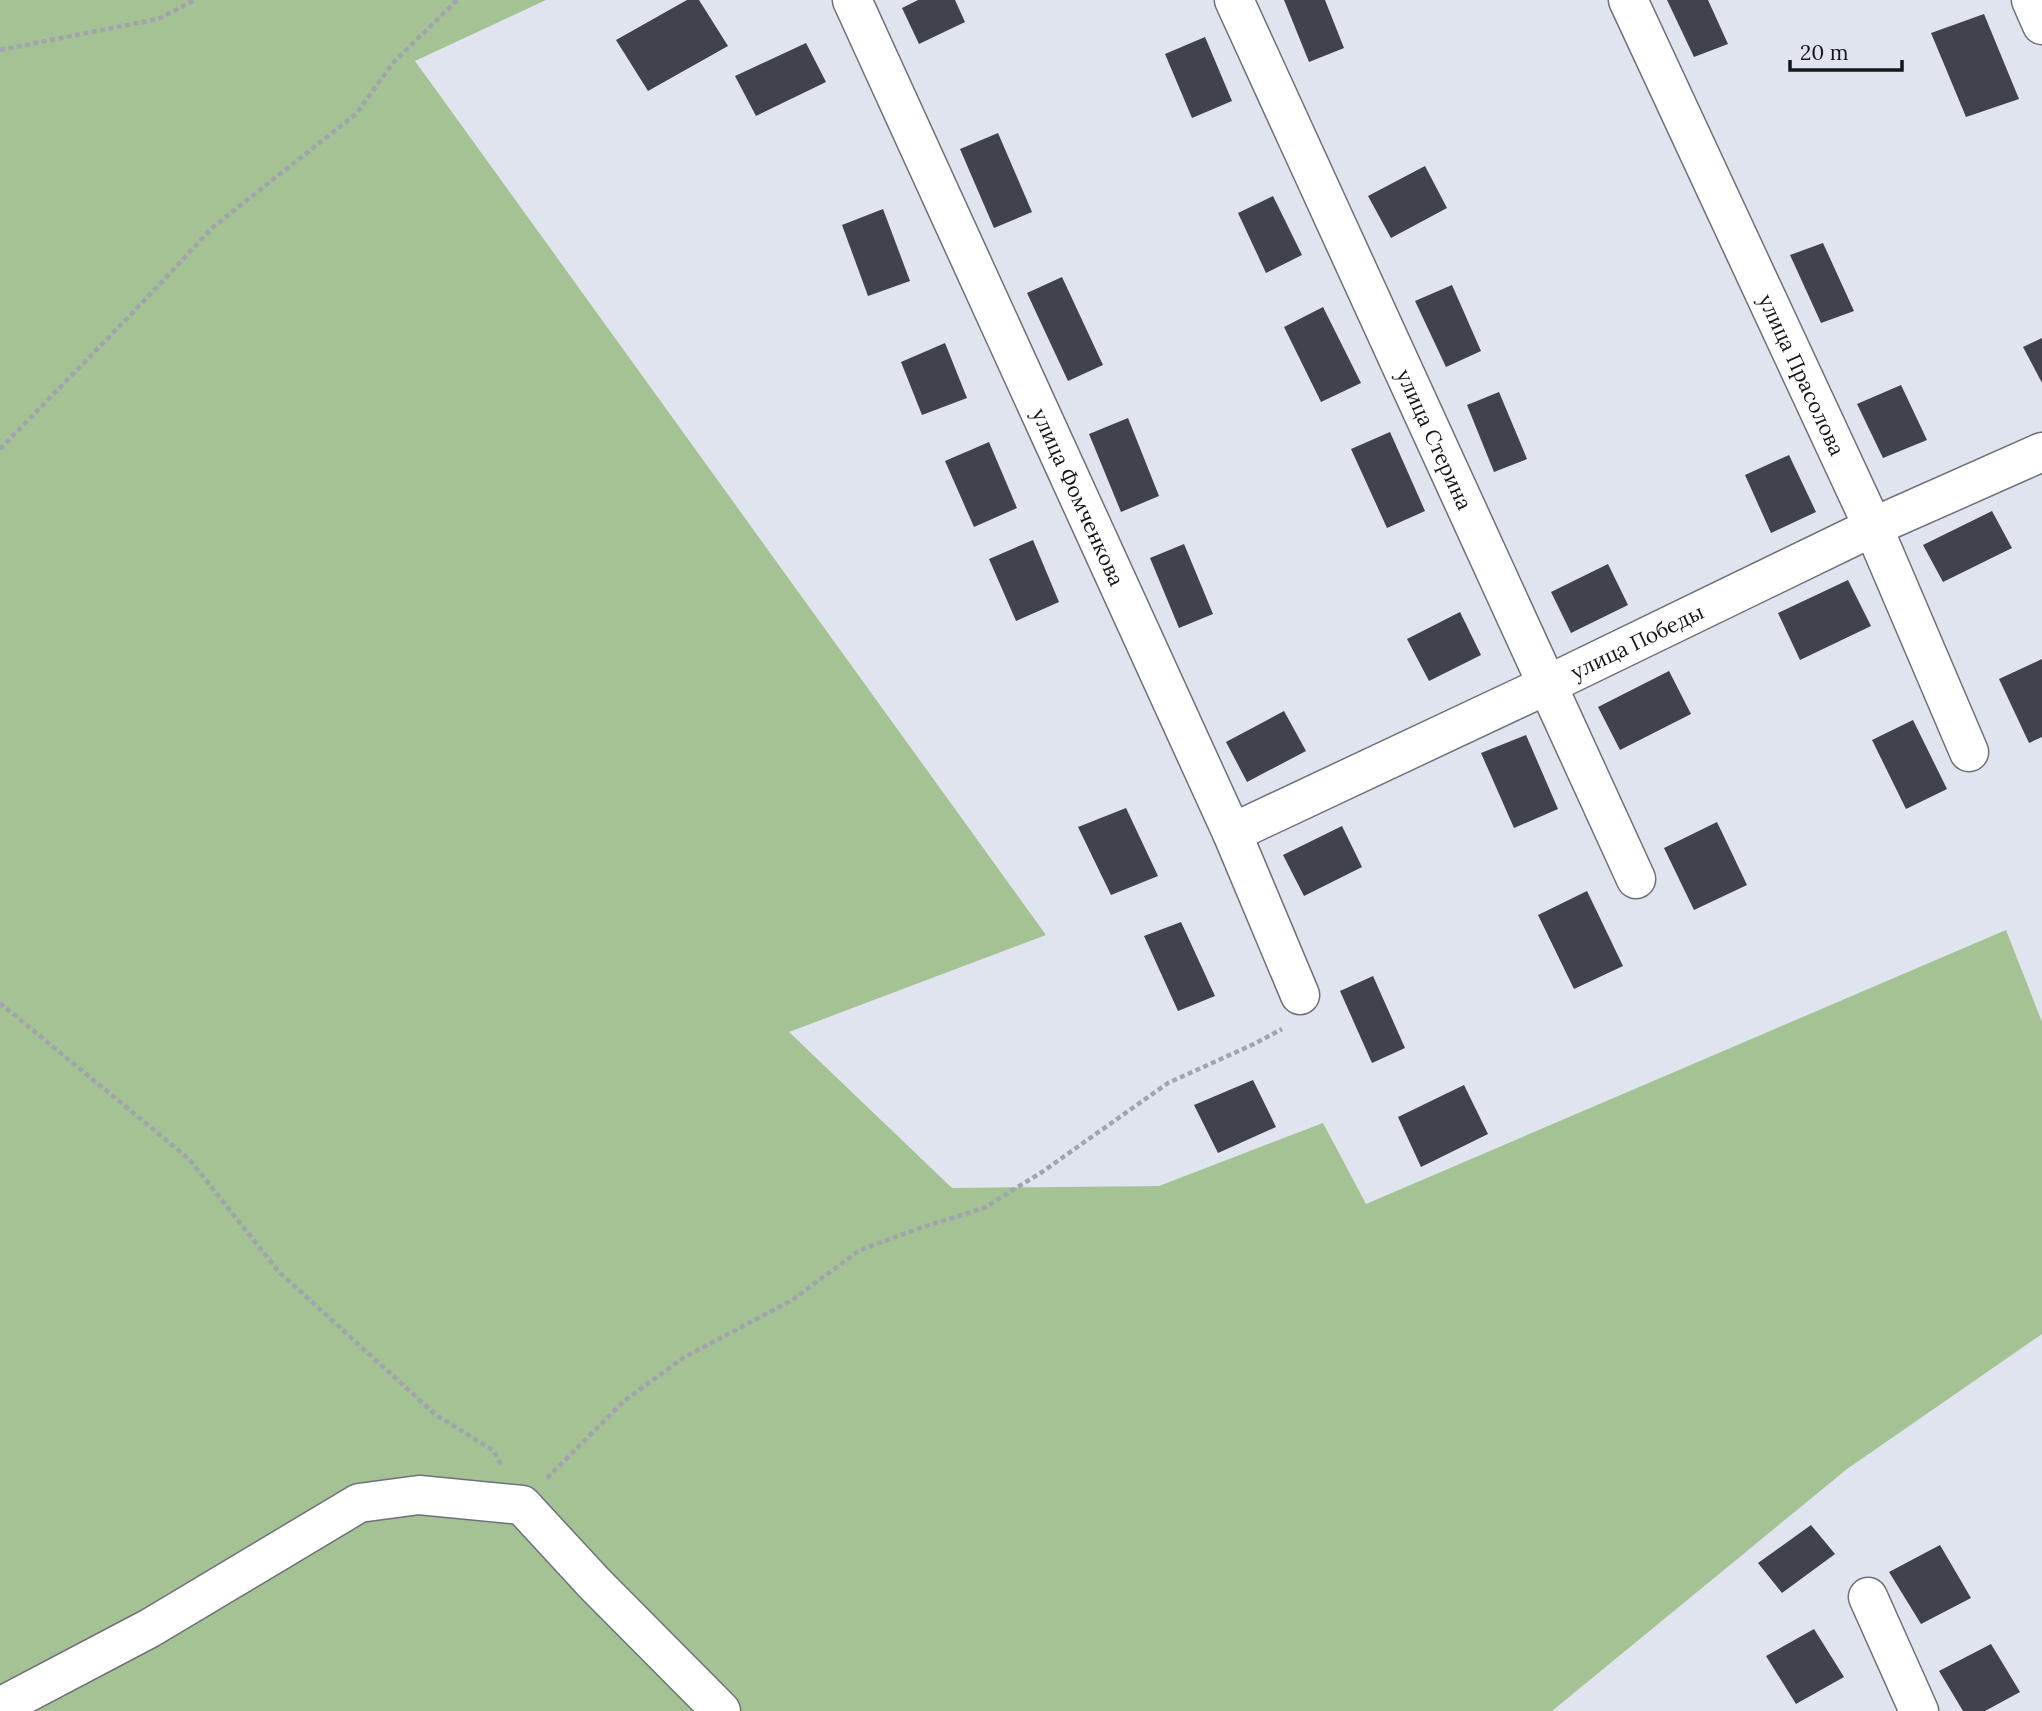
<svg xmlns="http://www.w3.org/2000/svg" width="2042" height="1711" viewBox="0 0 2042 1711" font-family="Lora,serif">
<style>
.green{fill:#a4c294}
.building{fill:#40434b}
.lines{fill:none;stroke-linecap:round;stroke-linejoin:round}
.minor-casing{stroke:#6e717a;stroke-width:41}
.path{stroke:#a1a4ad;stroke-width:4.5;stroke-dasharray:5 3.5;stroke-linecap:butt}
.minor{stroke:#fff;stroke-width:38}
.labels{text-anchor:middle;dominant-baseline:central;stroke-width:7;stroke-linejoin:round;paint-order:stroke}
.street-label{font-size:21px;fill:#16171a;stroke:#e0e4ef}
</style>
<rect width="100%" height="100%" fill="#e0e4ef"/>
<path class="green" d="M0,0H546L415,61L1046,935L789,1032L952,1188L1159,1186L1323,1123L1366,1204L2006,930L2042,1022V1334L1847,1469L1552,1711H0Z"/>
<g class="building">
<path d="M687,0H699L728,46L648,91L616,40Z"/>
<path d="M918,0H955L965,22L919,44L902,8Z"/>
<path d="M1284,0H1325L1344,48L1309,62Z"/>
<path d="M1667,0H1708L1728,44L1694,57Z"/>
<path d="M1984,14L2019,99L1966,117L1931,33Z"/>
<path d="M1205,37L1232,101L1192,118L1165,54Z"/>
<path d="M806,43L826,82L756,116L735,76Z"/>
<path d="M998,133L1032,212L994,228L960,149Z"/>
<path d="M1425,166L1447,208L1391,238L1368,196Z"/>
<path d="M1273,196L1302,255L1266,273L1238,213Z"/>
<path d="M883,209L910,281L868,296L842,225Z"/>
<path d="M1823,243L1854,311L1821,323L1790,255Z"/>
<path d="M1062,277L1103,365L1068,381L1027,293Z"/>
<path d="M1452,285L1481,351L1446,367L1415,301Z"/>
<path d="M1323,307L1361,383L1321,402L1284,327Z"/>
<path d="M2042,338V383L2023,347Z"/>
<path d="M945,343L967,398L922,415L901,362Z"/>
<path d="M1901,385L1927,440L1883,458L1857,404Z"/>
<path d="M1499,392L1527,459L1494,472L1467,405Z"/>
<path d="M1128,418L1159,496L1121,512L1089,434Z"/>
<path d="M1390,432L1425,511L1387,528L1351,449Z"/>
<path d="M989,442L1017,508L974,527L945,461Z"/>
<path d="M1789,455L1816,512L1771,533L1745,475Z"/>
<path d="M1992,511L2012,548L1943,582L1923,545Z"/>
<path d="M1033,540L1059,602L1016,621L989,559Z"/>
<path d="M1184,544L1213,614L1179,628L1150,558Z"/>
<path d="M1608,564L1628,605L1571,633L1551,592Z"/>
<path d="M1848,580L1871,626L1800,660L1778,613Z"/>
<path d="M1460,612L1481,655L1429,681L1407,639Z"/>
<path d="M2042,659V737L2029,743L1999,679Z"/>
<path d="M1669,671L1691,714L1620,750L1598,707Z"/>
<path d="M1284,711L1306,751L1247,782L1226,742Z"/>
<path d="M1913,720L1947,789L1906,809L1872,740Z"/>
<path d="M1526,735L1558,809L1514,828L1481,753Z"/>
<path d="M1126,808L1158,876L1111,895L1078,827Z"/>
<path d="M1717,822L1747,885L1694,910L1664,848Z"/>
<path d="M1342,826L1362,867L1304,896L1283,855Z"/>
<path d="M1587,891L1623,966L1574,989L1538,915Z"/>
<path d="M1181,922L1215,996L1178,1011L1144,936Z"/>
<path d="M1373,976L1405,1048L1372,1063L1340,991Z"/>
<path d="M1253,1080L1276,1127L1218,1153L1194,1105Z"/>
<path d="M1464,1085L1488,1134L1421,1167L1398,1117Z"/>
<path d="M1811,1525L1835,1554L1782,1593L1758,1563Z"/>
<path d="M1940,1545L1971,1598L1921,1624L1889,1572Z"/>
<path d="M1814,1629L1844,1677L1796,1704L1766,1656Z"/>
<path d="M1991,1644L2020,1692L1985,1711H1963L1939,1671Z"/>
</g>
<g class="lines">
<defs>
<g id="minor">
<path id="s1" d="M852,0L1232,833L1300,995"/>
<path id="s2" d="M1234,0L1636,879"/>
<path id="s3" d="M1628,0L1873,527L1969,752"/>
<path d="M2031,0L2042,25"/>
<path id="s4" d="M1232,833L1547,685L1873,527L2042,452"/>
<path d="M1868,1597L1919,1711"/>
<path d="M0,1707L150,1628L359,1503L419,1495L522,1505L595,1584L721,1711"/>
</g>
</defs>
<use href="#minor" class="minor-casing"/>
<g class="path">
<path d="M0,50L158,19L195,0"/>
<path d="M0,449L142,303L212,228L356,114L393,63L457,0"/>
<path d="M0,1003L189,1159L279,1272L436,1415L494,1451L501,1465"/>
<path d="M547,1478L624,1401L683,1358L792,1300L860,1250L920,1228L984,1208L1042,1172L1168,1083L1254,1044L1282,1029"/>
</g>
<use href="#minor" class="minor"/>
</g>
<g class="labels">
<g class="street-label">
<text stroke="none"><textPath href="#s3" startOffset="413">улица Прасолова</textPath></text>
<text stroke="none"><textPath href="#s2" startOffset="483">улица Стерина</textPath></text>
<text stroke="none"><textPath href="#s1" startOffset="546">улица Фомченкова</textPath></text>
<text stroke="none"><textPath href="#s4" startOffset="448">улица Победы</textPath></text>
</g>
</g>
<path d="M1790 60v10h112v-10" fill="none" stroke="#16171a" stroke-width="3.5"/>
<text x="1800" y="60" font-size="21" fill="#16171a" stroke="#e0e4ef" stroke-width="5" paint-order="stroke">20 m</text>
</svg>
